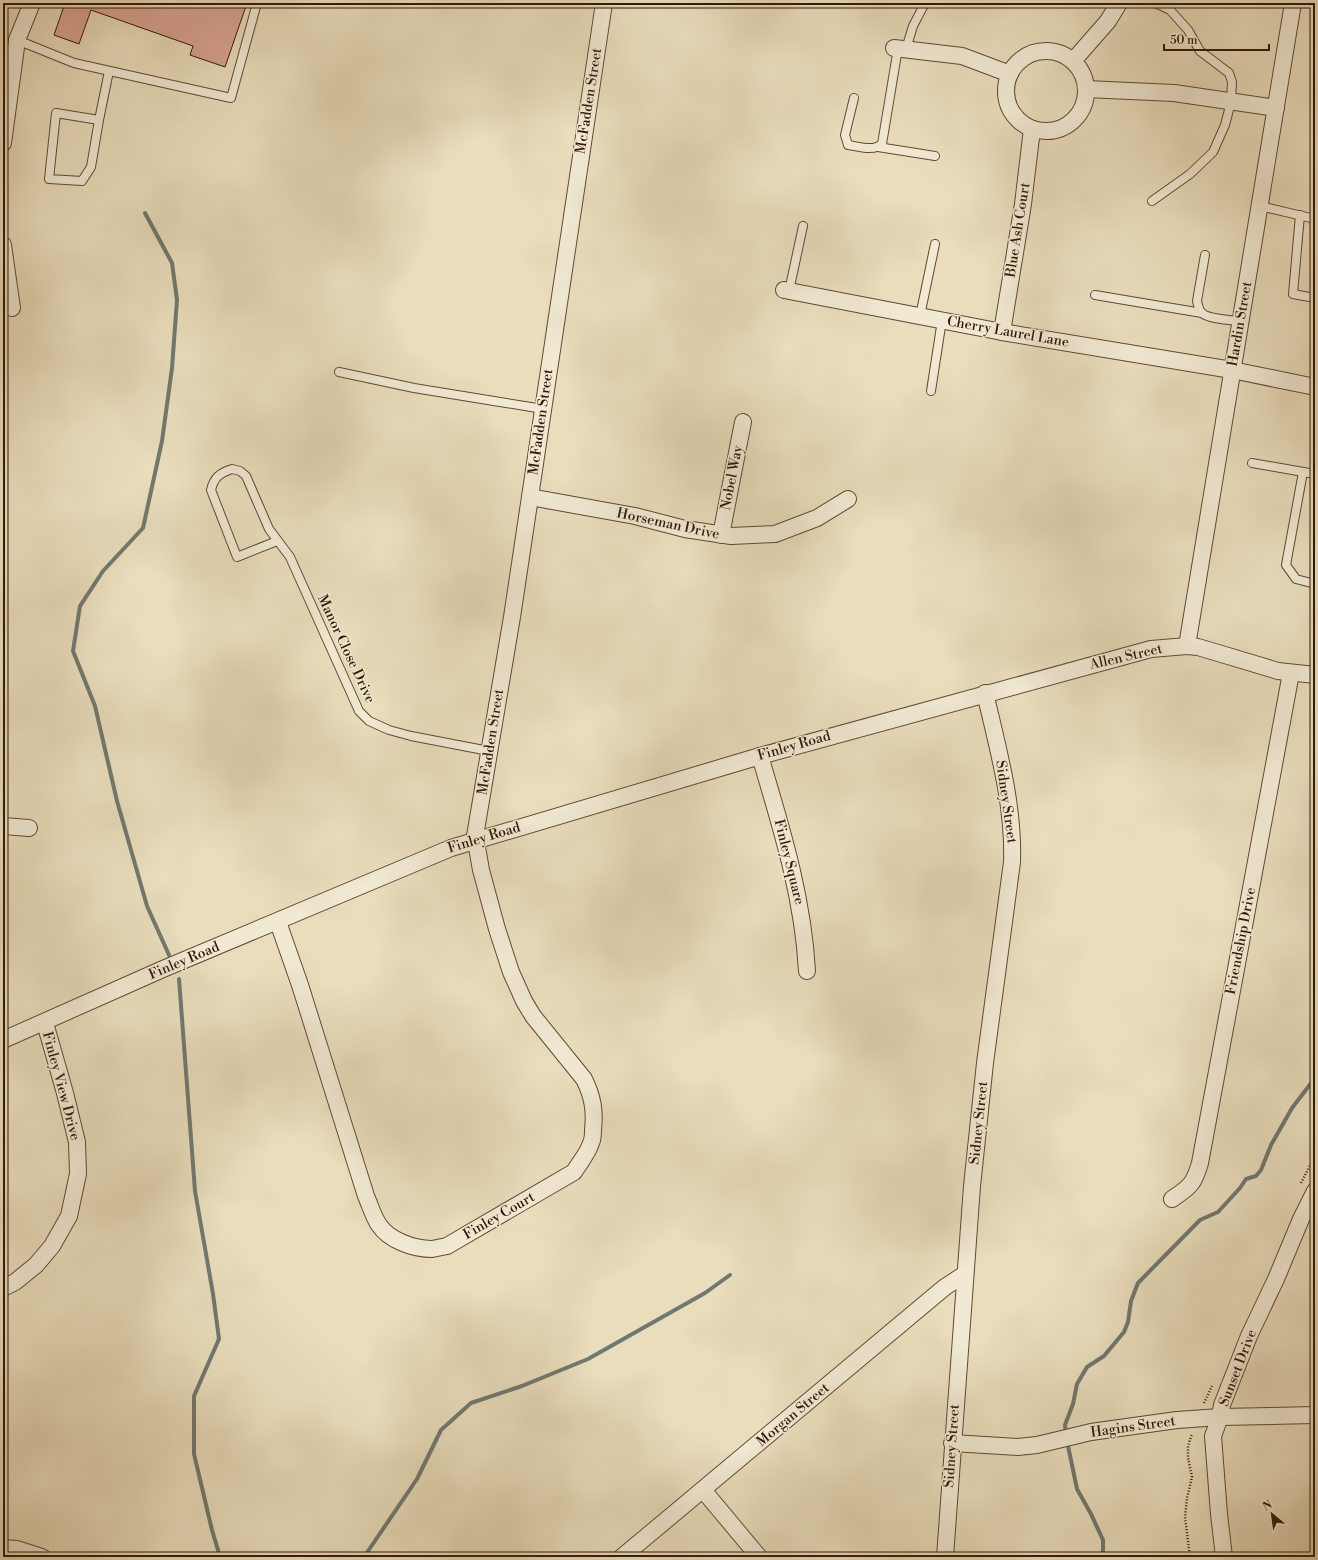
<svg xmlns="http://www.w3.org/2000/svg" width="1318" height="1560" viewBox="0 0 1318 1560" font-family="'Libre Bodoni',serif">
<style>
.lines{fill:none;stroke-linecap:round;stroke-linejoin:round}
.stream{stroke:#707971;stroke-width:4}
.building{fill:#daa493;stroke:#331807}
.lane-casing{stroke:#604934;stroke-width:10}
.street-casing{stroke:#604934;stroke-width:18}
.path{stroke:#331807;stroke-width:2.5;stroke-dasharray:1 2;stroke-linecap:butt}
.lane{stroke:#f1e9d3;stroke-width:8}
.street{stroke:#f1e9d3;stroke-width:16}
.labels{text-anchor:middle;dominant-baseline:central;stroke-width:3;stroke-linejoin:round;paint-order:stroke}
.street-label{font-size:14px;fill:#331807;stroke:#f1e9d3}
</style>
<rect width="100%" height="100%" fill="#e9ddbc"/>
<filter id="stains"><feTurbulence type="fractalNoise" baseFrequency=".005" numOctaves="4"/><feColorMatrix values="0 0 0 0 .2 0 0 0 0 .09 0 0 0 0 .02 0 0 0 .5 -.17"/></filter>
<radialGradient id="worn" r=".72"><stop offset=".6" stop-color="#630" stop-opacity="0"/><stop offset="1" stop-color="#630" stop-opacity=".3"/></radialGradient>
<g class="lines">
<g class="stream">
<path d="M145,213L172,263L177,300L172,368L162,441L143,528L103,571L80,606L73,651L95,706L117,801L147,906L169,955"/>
<path d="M179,979L195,1191L213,1294L219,1339L194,1396V1454L212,1530L220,1557"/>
<path d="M1066,1434L1065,1425L1073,1404L1077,1384L1087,1367L1104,1356L1124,1332L1128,1322L1131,1301L1138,1283L1200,1220L1218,1212L1240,1188L1246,1179L1256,1176L1261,1170L1271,1145L1292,1108L1315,1078"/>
<path d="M1067,1441L1077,1489L1091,1514L1103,1540V1557"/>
<path d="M364,1557L417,1479L441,1430L471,1403L522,1386L588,1359L705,1293L730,1275"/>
</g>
</g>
<path class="building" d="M65,3H247L225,67L190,55L193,46L91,10L79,44L54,35Z"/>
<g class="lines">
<defs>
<g id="lane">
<path d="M17,40L74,63L231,98L257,3"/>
<path d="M906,49L913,26L925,3"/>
<path d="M854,98L845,135L848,145C858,146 873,152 882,144L898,48"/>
<path d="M99,120L56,113L49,179L82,181L91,167L99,120L109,71"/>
<path d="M878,147L935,156"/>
<path d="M1152,201L1190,174L1213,152L1225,125L1231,102L1232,82L1229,73L1200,51L1188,30L1170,10L1155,3"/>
<path d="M1260,206L1315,219"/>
<path d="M1300,215L1293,294L1315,298"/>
<path d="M1205,255L1197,301C1198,305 1199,311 1202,313C1208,319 1231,320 1240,321"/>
<path d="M789,291L803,226"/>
<path d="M1095,295L1202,313"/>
<path d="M920,316L935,244"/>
<path d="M339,372L414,388L543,409"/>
<path d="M931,391L942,320"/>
<path d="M1252,463L1315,474"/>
<path d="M1303,472L1286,565L1296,579L1315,584"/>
<path d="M277,541L237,557L211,490C214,477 220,473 232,469L240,471L246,476L269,529L290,557L359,711L369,721L389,730L411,736L489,751"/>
</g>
<g id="street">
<path d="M894,48L962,56L1010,74"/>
<circle cx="1046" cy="91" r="40"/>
<path d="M1073,61L1108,21L1119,3"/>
<path d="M1086,89L1174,93L1276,108"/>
<path d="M3,143L17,40L32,3"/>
<path d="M3,245L12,308"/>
<path d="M784,290L1002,332L1232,370L1315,387"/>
<path d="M1002,332L1023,204L1032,129"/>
<path d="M530,497L635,516L685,529L731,536L775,534L817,518L848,499"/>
<path d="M721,535L743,422"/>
<path d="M1187,646L1293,3"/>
<path d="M760,756C781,827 803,896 807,971"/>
<path d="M3,826L29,828"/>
<path d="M278,922L300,985L366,1196C370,1205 373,1216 379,1225C389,1240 413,1249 432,1249C437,1248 442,1247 447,1246L574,1172C580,1162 588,1153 591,1143C593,1139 593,1134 593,1130C595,1111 593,1097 584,1079L533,1016L524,1001L511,972L497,929L481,870L475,836L512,617L604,3"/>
<path d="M3,1040L163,969L451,848L760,756L1151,649L1187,646L1198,647L1278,671L1315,675"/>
<path d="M1172,1199C1190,1187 1194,1184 1200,1163L1291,673"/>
<path d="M3,1288L15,1282L36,1265L52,1246L69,1216L78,1174L77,1142L65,1093L45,1023"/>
<path d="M952,1443L1018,1447L1037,1445L1091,1432L1177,1420L1220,1417L1315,1415"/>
<path d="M703,1490L759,1557"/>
<path d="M3,1548L17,1549L42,1557"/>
<path d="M622,1557L945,1287L965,1274"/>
<path d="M945,1557L972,1186L985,1063L1012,862C1014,805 998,749 985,693"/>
<path d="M1224,1557L1219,1514L1213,1436L1220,1417L1222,1405L1249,1336L1276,1279L1301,1219L1315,1191"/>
</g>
</defs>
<use href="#lane" class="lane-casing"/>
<use href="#street" class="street-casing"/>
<g class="path">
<path d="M1301,1183L1315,1156"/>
<path d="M1204,1403L1212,1386"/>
<path d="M1190,1557L1185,1517L1187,1498L1192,1477L1188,1458V1446L1192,1434"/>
</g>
<use href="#lane" class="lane"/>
<use href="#street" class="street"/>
</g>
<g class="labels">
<g class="street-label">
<text transform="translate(589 101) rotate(-81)">McFadden Street</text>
<text transform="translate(1018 230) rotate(-81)">Blue Ash Court</text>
<text transform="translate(1240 324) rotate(-80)">Hardin Street</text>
<text transform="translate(1008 332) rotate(10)">Cherry Laurel Lane</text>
<text transform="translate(541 422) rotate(-82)">McFadden Street</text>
<text transform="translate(732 478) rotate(-79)">Nobel Way</text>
<text transform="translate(668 524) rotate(12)">Horseman Drive</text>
<text transform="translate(346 649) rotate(65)">Manor Close Drive</text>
<text transform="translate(1126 657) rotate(-13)">Allen Street</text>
<text transform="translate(491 742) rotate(-81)">McFadden Street</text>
<text transform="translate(794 746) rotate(-16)">Finley Road</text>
<text transform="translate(1006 802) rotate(82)">Sidney Street</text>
<text transform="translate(484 838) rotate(-17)">Finley Road</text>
<text transform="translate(789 862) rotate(76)">Finley Square</text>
<text transform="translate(1241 941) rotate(-79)">Friendship Drive</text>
<text transform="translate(184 961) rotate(-23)">Finley Road</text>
<text transform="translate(61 1086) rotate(75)">Finley View Drive</text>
<text transform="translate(979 1123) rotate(-84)">Sidney Street</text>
<text transform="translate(499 1216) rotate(-30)">Finley Court</text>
<text transform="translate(1238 1368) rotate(-69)">Sunset Drive</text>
<text transform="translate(793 1415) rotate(-40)">Morgan Street</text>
<text transform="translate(1133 1427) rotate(-8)">Hagins Street</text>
<text transform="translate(952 1446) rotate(-86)">Sidney Street</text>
</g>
</g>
<rect width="1318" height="1560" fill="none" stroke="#e9ddbc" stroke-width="16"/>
<rect x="4" y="4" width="1310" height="1552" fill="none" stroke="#331807" stroke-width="2"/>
<rect x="8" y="8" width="1302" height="1544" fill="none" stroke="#331807"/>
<g transform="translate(1272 1514) rotate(331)" stroke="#f1e9d3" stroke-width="3" paint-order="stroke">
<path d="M0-3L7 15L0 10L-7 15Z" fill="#331807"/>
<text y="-6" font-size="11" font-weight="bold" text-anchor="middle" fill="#331807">N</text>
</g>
<path d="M1164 44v6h105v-6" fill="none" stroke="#331807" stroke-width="2"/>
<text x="1170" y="44" font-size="12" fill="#331807" stroke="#f1e9d3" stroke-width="3" paint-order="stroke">50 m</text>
<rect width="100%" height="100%" filter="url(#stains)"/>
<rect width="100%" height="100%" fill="url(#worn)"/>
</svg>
